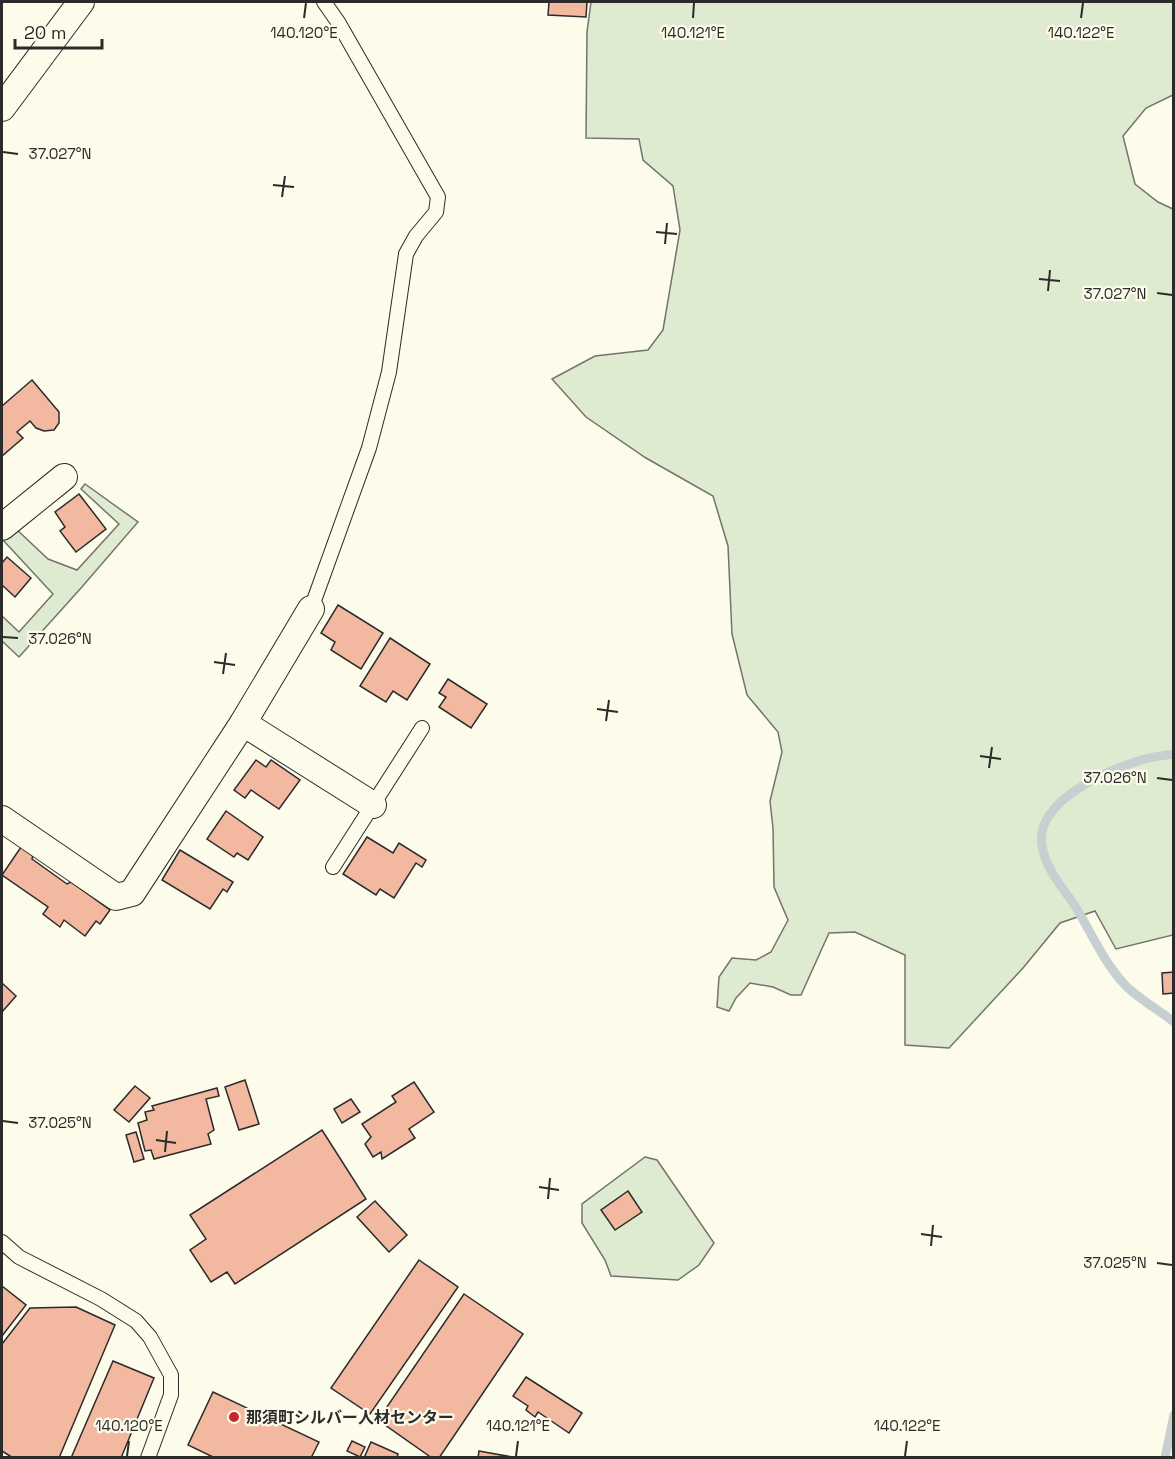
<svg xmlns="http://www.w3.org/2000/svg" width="1175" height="1459" viewBox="0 0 1175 1459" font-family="'Space Grotesk','Noto Sans JP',sans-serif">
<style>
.green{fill:#deebd1;stroke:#74746e;stroke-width:1.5}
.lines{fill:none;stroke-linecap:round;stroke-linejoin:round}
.stream{stroke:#c7d0d0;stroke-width:9}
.building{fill:#f2b8a0;stroke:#2b2b2b;stroke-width:1.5}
.service-casing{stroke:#2b2b2b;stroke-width:16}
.minor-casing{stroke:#2b2b2b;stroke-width:28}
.service{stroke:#fdfbea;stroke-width:14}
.minor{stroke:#fdfbea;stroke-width:26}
.ticks{fill:none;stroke:#2b2b2b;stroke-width:2}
.poi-dot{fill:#c62828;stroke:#fdfbea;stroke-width:2}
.labels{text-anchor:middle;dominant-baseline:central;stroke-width:4.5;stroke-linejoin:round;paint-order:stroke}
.poi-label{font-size:16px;font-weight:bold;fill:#2b2b2b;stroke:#fdfbea;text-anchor:start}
.ticks-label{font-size:15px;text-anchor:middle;fill:#2b2b2b;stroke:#fdfbea;stroke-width:4.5;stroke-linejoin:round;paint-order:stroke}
</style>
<rect width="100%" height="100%" fill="#fdfbea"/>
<g class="green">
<path d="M591,2H1173V95L1146,108L1123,136L1135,184L1158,202L1173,209V935L1116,949L1095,911L1060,923L1023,968L949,1048L905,1045V955L855,932L829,933L801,995H791L773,987L750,983L736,998L729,1011L717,1007L719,977L732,958L756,960L771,952L788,920L774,887L773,828L770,801L782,752L778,732L747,695L732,634L728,546L713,496L646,458L586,417L552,379L595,356L648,350L663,330L680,230L673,186L643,160L639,139L586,138L587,32Z"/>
<path d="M85,484L138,522L81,588L19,657L2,641V616L19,632L53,594L2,539L14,527L48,559L77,570L119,524L81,489Z"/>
<path d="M645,1157L657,1160L714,1243L699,1265L678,1280L611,1276L605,1260L582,1223V1204Z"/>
</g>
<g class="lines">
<g class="stream">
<path d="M1174,754C1162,756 1149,757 1138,761C1104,772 1035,802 1042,845C1045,869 1064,889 1077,909C1092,935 1105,964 1126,986C1138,998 1160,1011 1174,1022"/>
<path d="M1165,1458L1174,1415"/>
</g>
</g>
<g class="building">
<path d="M549,2H587L586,17L548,15Z"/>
<path d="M32,380L59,412V423L54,430L44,431L36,428L30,421L17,432L23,438L2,456V406Z"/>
<path d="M79,494L106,529L76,552L60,531L65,527L55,512Z"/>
<path d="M7,557L31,578L15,597L2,585V563Z"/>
<path d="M338,605L383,633L361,669L331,650L335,642L321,633Z"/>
<path d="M390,638L430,664L407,700L393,691L386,702L360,686Z"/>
<path d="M448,679L487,704L471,728L439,707L446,697L439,693Z"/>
<path d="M256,760L266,767L271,760L300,780L279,809L251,790L245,798L234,790Z"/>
<path d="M226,811L263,837L248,860L237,853L234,857L207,839Z"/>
<path d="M367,837L393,853L399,843L426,860L422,867L416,863L394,898L380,889L376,895L343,874Z"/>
<path d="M21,847L33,855L32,859L67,884L71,882L110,910L100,924L96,921L85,936L64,920L60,927L43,914L48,907L2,875Z"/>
<path d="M180,850L233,882L227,892L223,889L210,909L162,880Z"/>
<path d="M1174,972V993L1163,994L1162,973Z"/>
<path d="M2,983L16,996L2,1012Z"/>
<path d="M245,1080L259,1124L239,1130L225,1087Z"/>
<path d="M414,1082L434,1112L409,1129L415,1138L382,1159L381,1152L373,1157L365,1144L371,1137L362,1124L396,1102L392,1096Z"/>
<path d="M135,1086L150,1098L129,1122L114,1110Z"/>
<path d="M217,1088L219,1096L206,1099L214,1130L208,1134L211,1144L154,1159L151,1150L145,1151L138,1123L147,1120L145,1112L154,1110L152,1106Z"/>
<path d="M351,1099L360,1112L342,1123L334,1109Z"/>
<path d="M322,1130L366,1199L235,1284L227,1272L211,1282L190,1250L206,1239L190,1215Z"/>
<path d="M136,1132L144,1159L134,1162L126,1135Z"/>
<path d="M628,1191L642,1212L615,1230L601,1210Z"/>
<path d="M375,1201L407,1235L389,1252L357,1217Z"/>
<path d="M419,1260L458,1287L370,1414L331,1388Z"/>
<path d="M2,1286L26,1305L2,1336Z"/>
<path d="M464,1294L523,1334L439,1458H432L378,1420Z"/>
<path d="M76,1307L115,1325L59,1458H13L2,1451V1344L30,1308Z"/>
<path d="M113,1361L154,1378L121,1458H71Z"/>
<path d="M526,1377L582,1413L569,1433L538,1412L535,1417L526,1410L528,1406L513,1396Z"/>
<path d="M213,1392L319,1442L311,1458H215L188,1445Z"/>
<path d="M352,1441L365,1447L360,1457L347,1451Z"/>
<path d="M371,1442L398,1454L397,1458H364Z"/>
<path d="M479,1451L512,1457V1458H478Z"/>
</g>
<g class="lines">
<defs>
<g id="service">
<path d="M311,609L369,448L389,372L406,254L416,236L436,212L438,197L338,22L324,2"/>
<path d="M333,867L422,728"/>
<path d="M2,1242L19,1257L101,1299L136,1321L150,1337L171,1375V1395L148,1458"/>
</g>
<g id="minor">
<path d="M2,108L81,2"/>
<path d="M2,527L64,477"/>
<path d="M243,723L373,805"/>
<path d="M2,819L116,897L132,893L243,723L311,609"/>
</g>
</defs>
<use href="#service" class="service-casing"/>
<use href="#minor" class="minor-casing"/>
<use href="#service" class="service"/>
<use href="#minor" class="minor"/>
</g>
<path class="ticks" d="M304,18L306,3M693,18L694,3M1081,18L1083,3M3,152L18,154M273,185L294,187M282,197L285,176M656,232L677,234M665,244L667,223M1039,279L1060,281M1048,291L1050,270M1157,293L1172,295M3,637L18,638M214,662L235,665M223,674L226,653M597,709L618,712M606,721L609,700M980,756L1001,759M989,768L992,747M1157,778L1172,780M3,1121L18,1123M156,1140L176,1143M165,1152L167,1131M539,1187L559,1190M548,1199L550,1178M921,1234L942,1237M931,1246L933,1225M1157,1263L1172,1265M127,1456L129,1441M516,1456L518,1441M905,1456L907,1441"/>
<circle class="poi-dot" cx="234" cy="1417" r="6"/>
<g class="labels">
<g class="poi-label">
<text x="246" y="1417">那須町シルバー人材センター</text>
</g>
</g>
<g class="ticks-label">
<text x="304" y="38">140.120°E</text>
<text x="693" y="38">140.121°E</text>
<text x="1081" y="38">140.122°E</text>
<text x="60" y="159">37.027°N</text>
<text x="1115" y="299">37.027°N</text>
<text x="60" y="644">37.026°N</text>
<text x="1115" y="783">37.026°N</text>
<text x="60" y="1128">37.025°N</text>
<text x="1115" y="1268">37.025°N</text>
<text x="129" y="1431">140.120°E</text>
<text x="518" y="1431">140.121°E</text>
<text x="907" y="1431">140.122°E</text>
</g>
<rect width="1175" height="1459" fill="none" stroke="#2b2b2b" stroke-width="6"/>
<path d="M15 39v9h87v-9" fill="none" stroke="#2b2b2b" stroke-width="3"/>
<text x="24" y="39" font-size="18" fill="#2b2b2b" stroke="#fdfbea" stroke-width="4.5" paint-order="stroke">20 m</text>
</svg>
